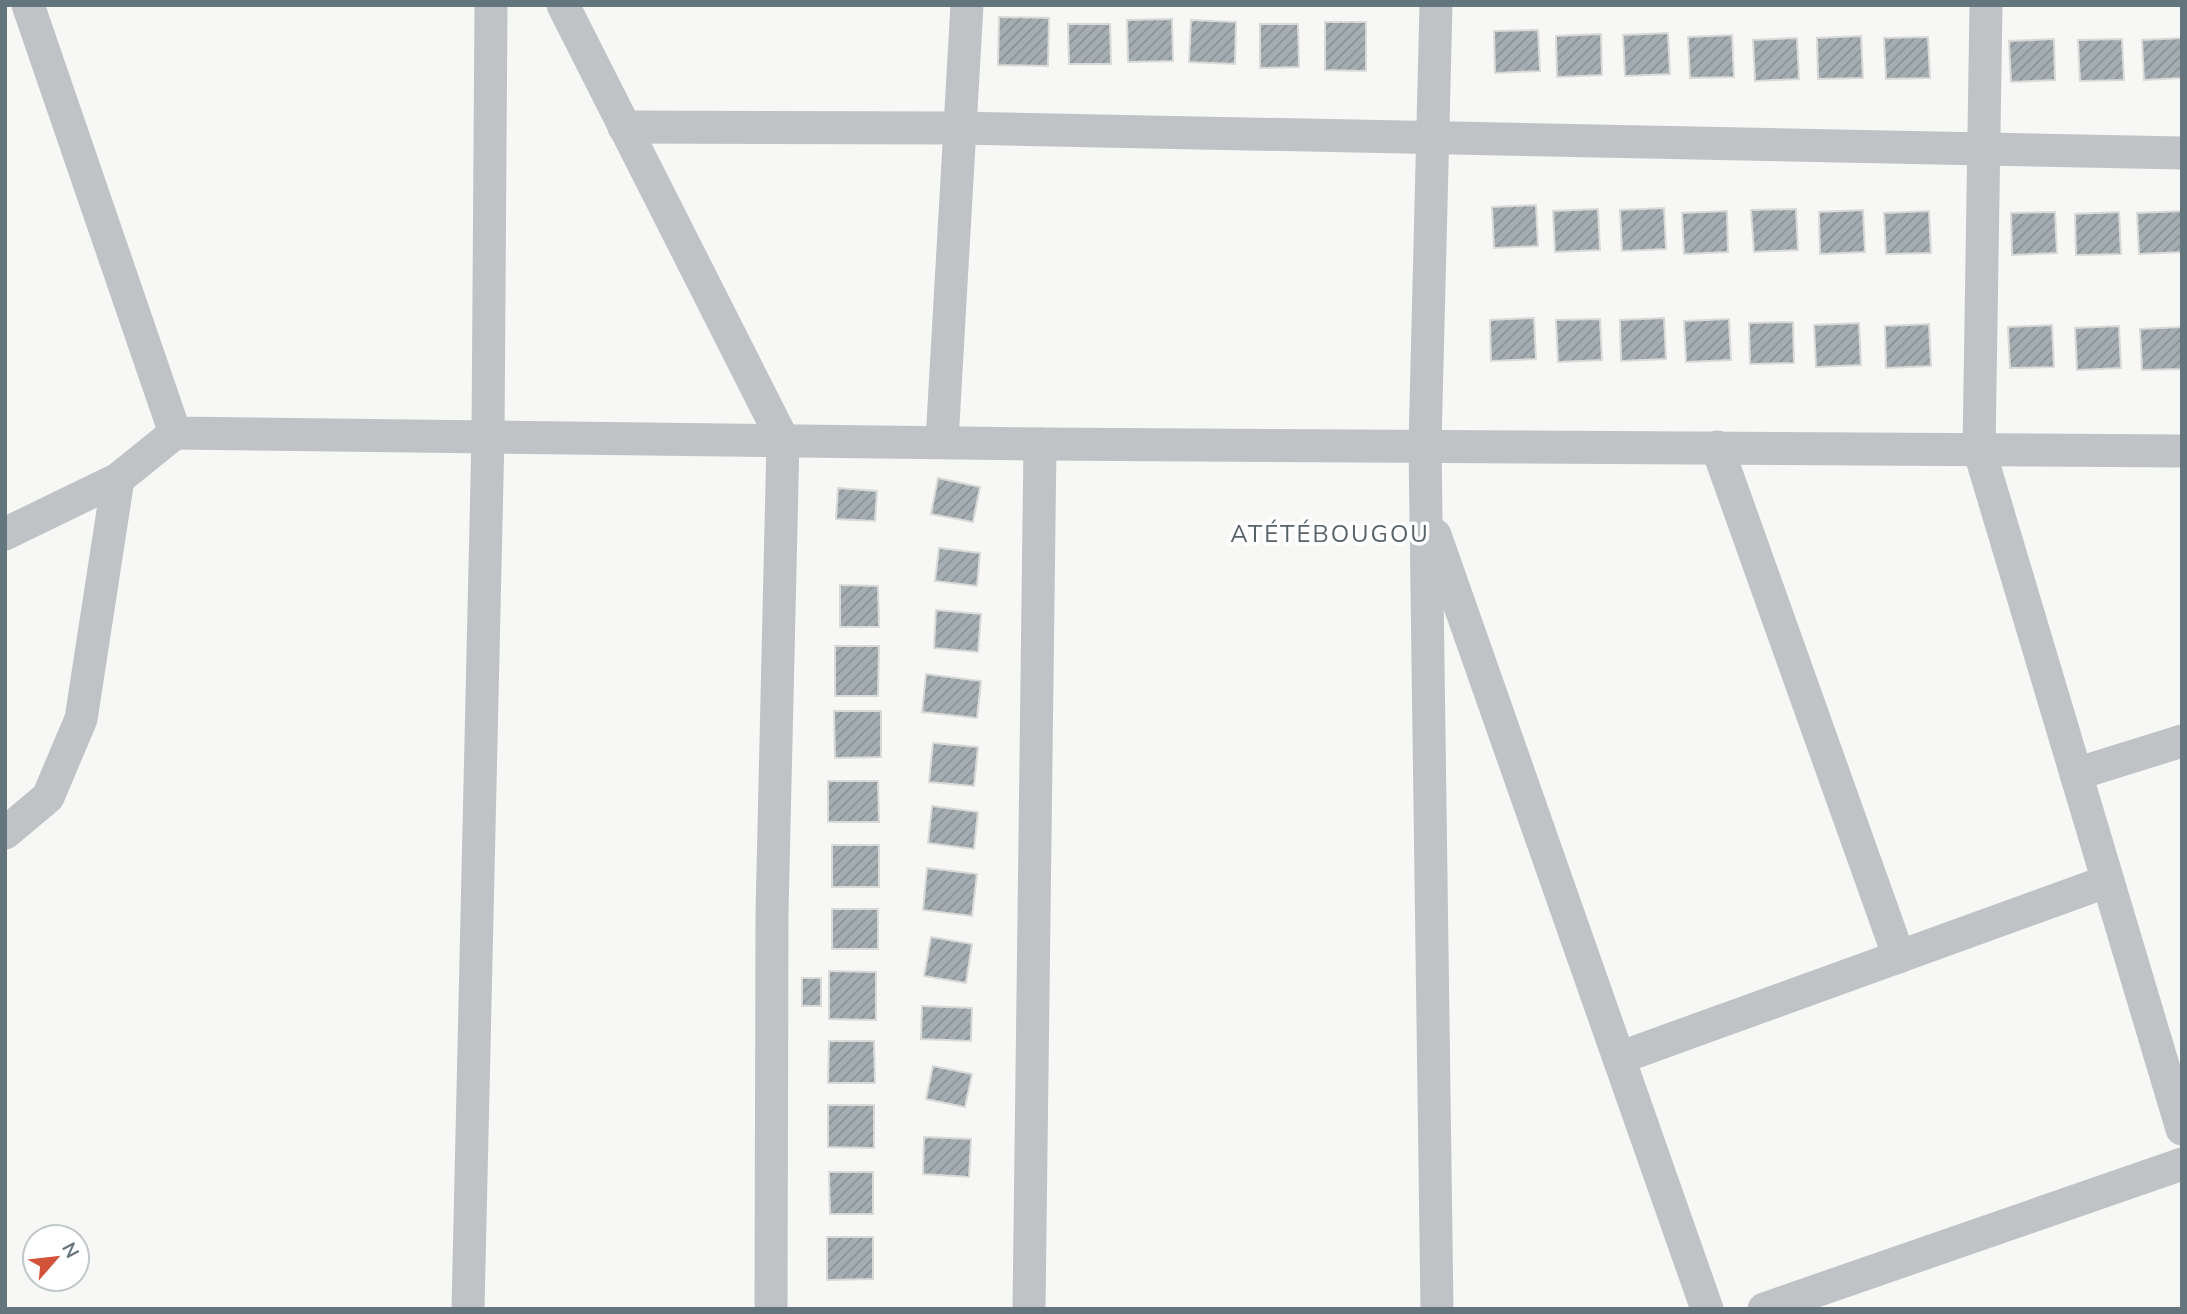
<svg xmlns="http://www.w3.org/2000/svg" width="2187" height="1314" viewBox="0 0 2187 1314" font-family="'Nunito Sans',sans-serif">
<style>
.building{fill:url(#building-hatch);stroke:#d9d9d7;stroke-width:2}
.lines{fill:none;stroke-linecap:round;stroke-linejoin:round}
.minor{stroke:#bfc3c6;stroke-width:33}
.labels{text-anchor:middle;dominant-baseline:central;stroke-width:7;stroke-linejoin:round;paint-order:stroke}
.quarter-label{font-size:24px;letter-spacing:2px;fill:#576269;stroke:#fff}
</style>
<defs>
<pattern id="building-hatch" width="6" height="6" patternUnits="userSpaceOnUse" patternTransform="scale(1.75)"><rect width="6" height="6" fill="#a4adb1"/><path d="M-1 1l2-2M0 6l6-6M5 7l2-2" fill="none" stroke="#899195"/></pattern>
</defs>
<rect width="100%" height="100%" fill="#f7f7f5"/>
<g class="building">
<path d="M999,17L1049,18L1048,66L998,65Z"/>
<path d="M1172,19L1173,61L1128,62L1127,20Z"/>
<path d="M1191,20L1236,22L1235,64L1189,62Z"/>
<path d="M1325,22H1366V71L1325,70Z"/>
<path d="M1068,24H1110L1111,64H1069Z"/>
<path d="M1260,24H1298L1299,67L1260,68Z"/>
<path d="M1538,30L1540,71L1495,73L1494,31Z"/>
<path d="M1668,33L1670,74L1625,76L1623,35Z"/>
<path d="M1601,34L1602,75L1557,77L1556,36Z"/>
<path d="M1732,35L1734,77L1690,78L1688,37Z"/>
<path d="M1861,36L1863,78L1818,79L1817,38Z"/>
<path d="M1928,37L1930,78L1886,79L1884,38Z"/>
<path d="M1797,38L1799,79L1755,81L1753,40Z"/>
<path d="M2182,38V78L2144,80L2142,40Z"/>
<path d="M2054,39L2055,80L2011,82L2009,41Z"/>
<path d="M2122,39L2124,80L2080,81L2078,40Z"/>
<path d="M1536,205L1538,246L1494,248L1492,207Z"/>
<path d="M1664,208L1666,249L1622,251L1620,210Z"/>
<path d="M1598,209L1600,250L1555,252L1553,211Z"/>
<path d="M1796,209L1798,250L1754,252L1751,210Z"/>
<path d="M1863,210L1865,252L1820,254L1819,212Z"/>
<path d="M1727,211L1728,252L1684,254L1682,213Z"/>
<path d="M1929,211L1931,253L1886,254L1884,213Z"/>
<path d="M2182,211V252L2139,254L2137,213Z"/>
<path d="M2055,212L2057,253L2012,255L2011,213Z"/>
<path d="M2119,212L2121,254L2076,255L2075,214Z"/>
<path d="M1534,318L1536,359L1491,361L1490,320Z"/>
<path d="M1664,318L1666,359L1621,361L1620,320Z"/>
<path d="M1600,319L1602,360L1558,362L1556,320Z"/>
<path d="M1729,319L1731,360L1686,362L1684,321Z"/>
<path d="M1793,322L1794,363L1750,364L1749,323Z"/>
<path d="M1859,323L1861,365L1816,367L1814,325Z"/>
<path d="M1929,324L1931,366L1886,368L1885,326Z"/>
<path d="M2052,325L2054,367L2010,368L2008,327Z"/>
<path d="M2119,326L2121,368L2077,370L2075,328Z"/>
<path d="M2182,327V369L2142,370L2140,329Z"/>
<path d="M938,478L980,487L973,522L931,514Z"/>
<path d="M838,488L877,491L875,521L836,519Z"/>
<path d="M939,548L980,553L977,586L935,581Z"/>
<path d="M840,585L878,586L879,627H840Z"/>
<path d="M936,610L981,614L978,652L934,648Z"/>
<path d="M835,646H879L878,696H835Z"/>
<path d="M926,674L981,681L977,718L922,712Z"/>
<path d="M834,711H881V757L835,758Z"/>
<path d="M933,743L978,747L974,786L929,782Z"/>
<path d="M828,781H878L879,822H828Z"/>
<path d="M932,806L978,812L974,849L928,843Z"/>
<rect x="832" y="845" width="47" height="42"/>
<path d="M927,868L977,874L972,916L923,910Z"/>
<rect x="832" y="909" width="46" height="40"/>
<path d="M931,937L972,944L966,983L924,976Z"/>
<path d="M829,971L876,972V1020L829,1019Z"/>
<rect x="802" y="978" width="19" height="28"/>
<path d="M922,1006L972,1008L971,1041L921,1039Z"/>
<path d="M829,1041H874L875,1083H828Z"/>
<path d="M933,1066L972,1074L965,1107L926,1099Z"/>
<path d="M828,1105H874V1148L828,1147Z"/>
<path d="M924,1137L971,1139L969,1177L923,1174Z"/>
<path d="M829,1172H873V1214H830Z"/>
<path d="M827,1237H873V1279L827,1280Z"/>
</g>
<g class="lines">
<g class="minor">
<path d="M28,5L175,433L1040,444L2182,451"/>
<path d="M563,5L783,440L772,913L771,1309"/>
<path d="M1436,5L1425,445L1437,1309"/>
<path d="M1986,5L1979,449L2182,1129"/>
<path d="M624,127L960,128L2182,153"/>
<path d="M942,441L967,5"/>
<path d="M1717,447L1899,957"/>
<path d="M5,534L118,479L175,433"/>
<path d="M1435,535L1707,1309"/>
<path d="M2076,774L2182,741"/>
<path d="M5,833L48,797L81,719L118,479"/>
<path d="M1619,1058L2108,881"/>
<path d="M468,1309L488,436L491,5"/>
<path d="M1029,1309L1040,444"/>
<path d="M1764,1309L2182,1164"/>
</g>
</g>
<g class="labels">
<g class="quarter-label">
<text x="1330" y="534">ATÉTÉBOUGOU</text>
</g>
</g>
<rect width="2187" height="1314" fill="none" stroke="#65757d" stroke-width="14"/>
<g transform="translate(56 1258) rotate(62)"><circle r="33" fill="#ffffff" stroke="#c1c8cb" stroke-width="2"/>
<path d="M0-5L12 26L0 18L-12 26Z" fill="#d2523a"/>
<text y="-10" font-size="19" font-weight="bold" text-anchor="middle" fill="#65757d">N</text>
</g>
</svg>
